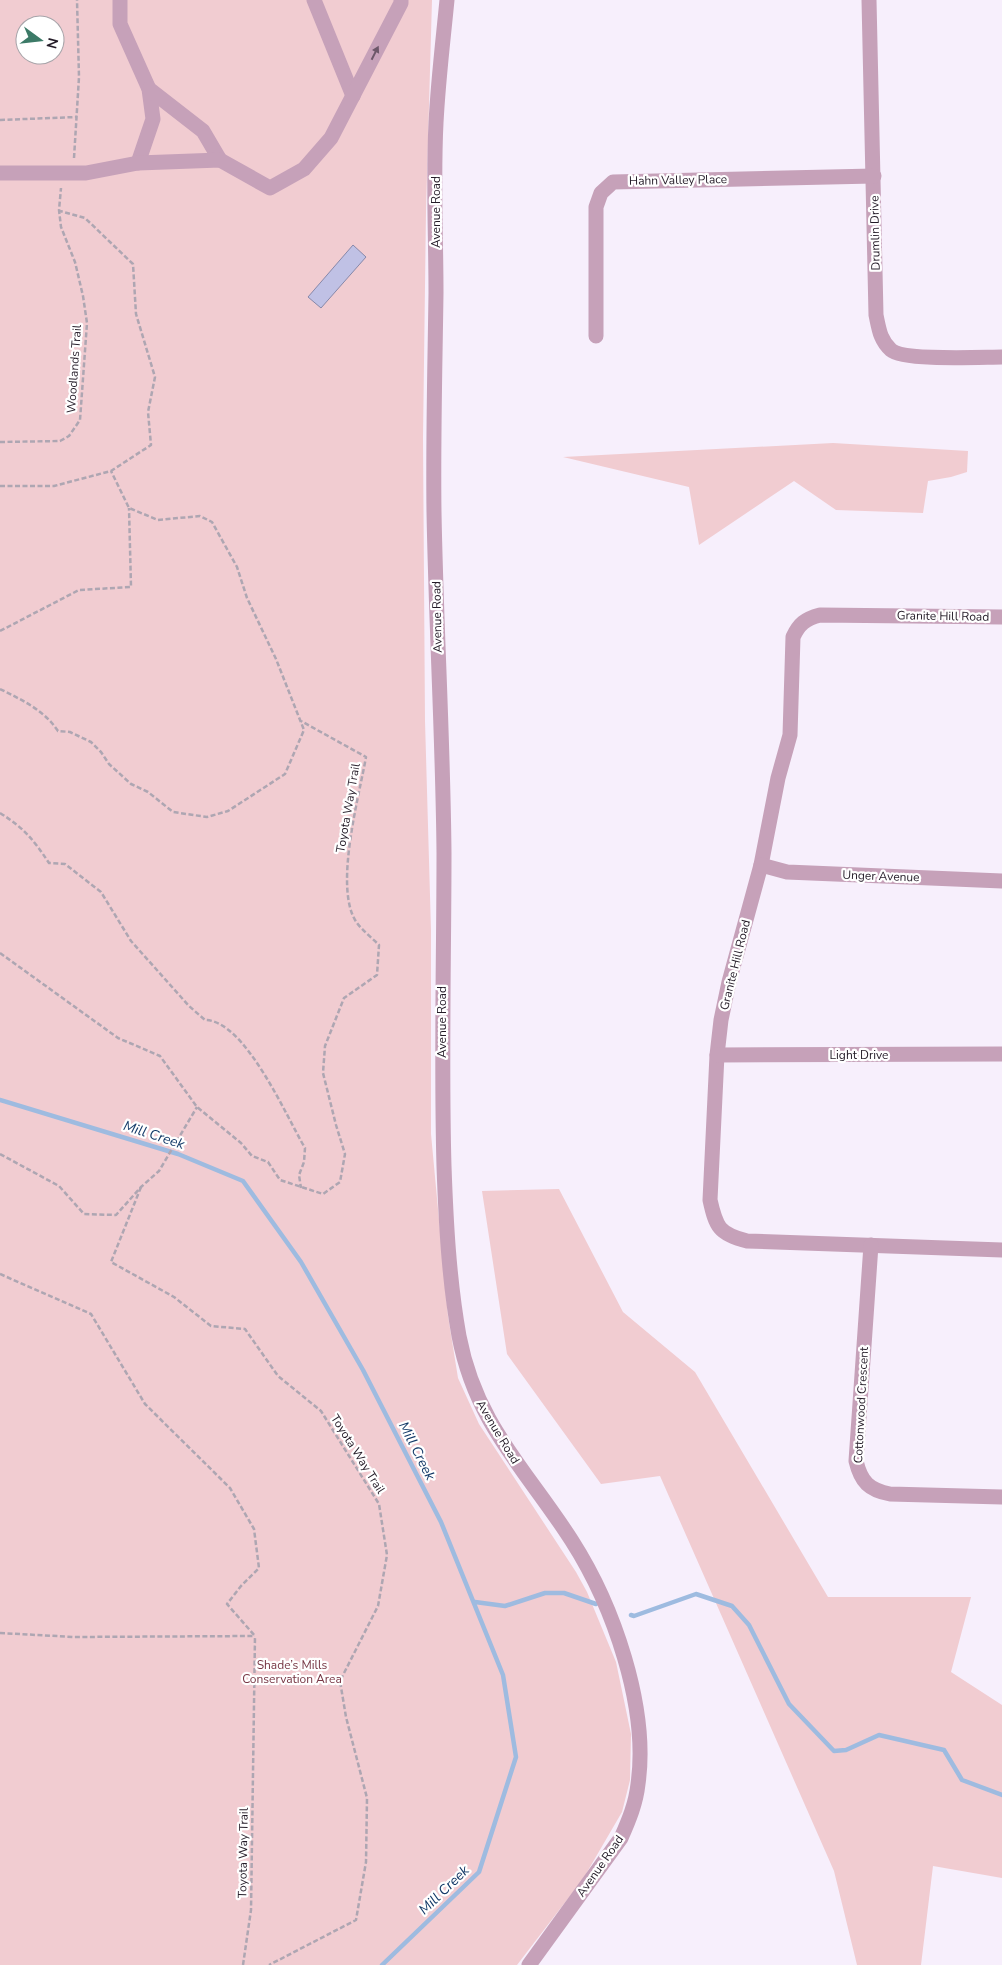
<svg xmlns="http://www.w3.org/2000/svg" width="1002" height="1965" viewBox="0 0 1002 1965" font-family="'Nunito Sans',sans-serif">
<style>
.green{fill:#f1ccd1;fill-rule:evenodd}
.lines{fill:none;stroke-linecap:round;stroke-linejoin:round}
.stream{stroke:#9ebbe0;stroke-width:4.5}
.building{fill:#c0c1e5;stroke:#8788a9}
.path{stroke:#aea6b2;stroke-width:2.5;stroke-dasharray:5 2.5;stroke-linecap:butt}
.minor{stroke:#c6a1b9;stroke-width:15}
.oneway{fill:#6c5769}
.labels{text-anchor:middle;dominant-baseline:central;stroke-width:4.5;stroke-linejoin:round;paint-order:stroke}
.street-label{font-size:12px;fill:#231b27;stroke:#fff}
.park-label{font-size:12px;fill:#773644;stroke:#fff}
.water-label{font-size:14px;font-style:italic;fill:#143a68;stroke:#fff}
</style>
<rect width="100%" height="100%" fill="#f7effc"/>
<g class="green">
<path d="M0,0H432L426,211L423,438L425,721L431,930V1134L448,1316L458,1378L479,1424L576,1572L587,1592L616,1662L631,1734L630,1780L622,1812L583,1879L517,1965H0ZM25,25H55V55H25Z"/>
<path d="M833,443L968,451L967,472L951,477L928,481L923,513L836,510L794,481L699,545L689,487L563,457Z"/>
<path d="M559,1189L623,1312L695,1372L828,1597H971L951,1672L1002,1705V1878L933,1866L921,1965H857L834,1871L660,1476L601,1484L507,1354L482,1191Z"/>
</g>
<g class="lines">
<g class="stream">
<path d="M0,1100L178,1154L243,1181L301,1262L363,1370L441,1522L503,1675L516,1757L479,1872L382,1965"/>
<path d="M475,1602L505,1606L545,1593H564L596,1604"/>
<path d="M631,1615L634,1616L696,1594L732,1606L749,1625L789,1704L834,1751L846,1750L879,1735L944,1750L962,1780L1002,1795"/>
</g>
</g>
<path class="building" d="M353,245L366,257L321,308L308,297Z"/>
<g class="lines">
<g class="path">
<path d="M0,120L77,117"/>
<path d="M74,158L79,77L77,0"/>
<path d="M0,442L60,441L69,436L80,420L87,323L83,296L75,262L61,227L59,210L61,188"/>
<path d="M0,486H54L111,471L151,445L148,412L155,377L136,314L133,264L85,218L60,211"/>
<path d="M0,631L79,590L131,587L129,508"/>
<path d="M0,689C22,700 44,710 58,731L70,732L91,742L101,752L109,764L131,784L148,792L173,812L207,817L228,811L285,774L304,730L276,659L247,598L237,567L212,522L200,516L158,520L129,508L111,471"/>
<path d="M0,813C24,828 33,839 49,863L65,864L101,892L131,941L189,1006L205,1020C245,1020 286,1116 305,1148L304,1162L299,1175L301,1188"/>
<path d="M0,953L118,1038L160,1056L197,1107L241,1143L252,1156L268,1162L280,1180L323,1194L340,1182L345,1154L336,1125L323,1073L325,1046L344,998L377,975L379,945C372,938 363,931 357,923C333,890 359,797 366,757L301,721"/>
<path d="M0,1154L59,1186L84,1214L116,1215L141,1187L159,1171L197,1107"/>
<path d="M141,1187L111,1262L174,1297L211,1326L245,1329L278,1376L321,1411L379,1504L387,1555L378,1606L340,1681L346,1717L367,1798L366,1862L356,1920L269,1965"/>
<path d="M0,1274L91,1314L145,1404L230,1488L254,1529L259,1568L241,1586L227,1604L255,1636"/>
<path d="M0,1633L74,1637L255,1636"/>
<path d="M243,1965L251,1910L255,1636"/>
</g>
<g class="minor">
<path d="M120,0V24L149,89L153,119L138,163"/>
<path d="M314,0L353,96"/>
<path d="M447,0C443,41 438,82 436,123C433,179 436,237 436,293C435,366 433,439 434,512C436,625 443,739 444,853C444,957 441,1061 444,1166C446,1223 449,1280 459,1336C476,1425 526,1469 572,1541C613,1605 649,1707 638,1784C636,1803 629,1820 621,1838L529,1965"/>
<path d="M869,0L876,315C879,329 880,340 891,350C903,361 982,357 1002,357"/>
<path d="M149,89L203,131L220,160"/>
<path d="M0,173H86L138,163L220,160L270,188L304,169L331,138L401,3V0"/>
<path d="M596,336V207L601,193L613,182L874,176"/>
<path d="M1002,617L820,615C805,619 799,624 793,637L790,735L778,778L761,865L729,982L721,1020L717,1055L710,1200C716,1227 719,1234 747,1241L1002,1250"/>
<path d="M761,865L787,872L1002,881"/>
<path d="M717,1055L1002,1054"/>
<path d="M871,1245L856,1461C861,1482 869,1490 890,1494L1002,1497"/>
</g>
</g>
<defs><path id="oneway-solid" d="M-6-.8H1V-3.2L6.5 0L1 3.2V.8H-6Z" transform="scale(1.25)"/></defs>
<use class="oneway" href="#oneway-solid" transform="translate(375 53) rotate(-63)"/>
<g class="labels">
<g class="street-label">
<text transform="translate(678 180) rotate(-1)">Hahn Valley Place</text>
<text transform="translate(436 212) rotate(-90)">Avenue Road</text>
<text transform="translate(875 233) rotate(-91)">Drumlin Drive</text>
<text transform="translate(74 369) rotate(-86)">Woodlands Trail</text>
<text transform="translate(943 616) rotate(1)">Granite Hill Road</text>
<text transform="translate(437 617) rotate(-91)">Avenue Road</text>
<text transform="translate(348 808) rotate(-80)">Toyota Way Trail</text>
<text transform="translate(881 876) rotate(2)">Unger Avenue</text>
<text transform="translate(735 965) rotate(-76)">Granite Hill Road</text>
<text transform="translate(442 1022) rotate(-90)">Avenue Road</text>
<text x="859" y="1055">Light Drive</text>
<text transform="translate(861 1405) rotate(-87)">Cottonwood Crescent</text>
<text transform="translate(498 1432) rotate(59)">Avenue Road</text>
<text transform="translate(358 1454) rotate(58)">Toyota Way Trail</text>
<text transform="translate(243 1853) rotate(-89)">Toyota Way Trail</text>
<text transform="translate(600 1866) rotate(-55)">Avenue Road</text>
</g>
<g class="park-label">
<text x="292" y="1665">Shade’s Mills<tspan x="292" dy="14">Conservation Area</tspan></text>
</g>
<g class="water-label">
<text transform="translate(154 1135) rotate(18)">Mill Creek</text>
<text transform="translate(417 1451) rotate(63)">Mill Creek</text>
<text transform="translate(444 1890) rotate(-44)">Mill Creek</text>
</g>
</g>
<g transform="translate(40 40) rotate(105)"><circle r="24" fill="#ffffff" stroke="#a7a4a9"/>
<path d="M0-4L9 19L0 12L-9 19Z" fill="#3c7a67"/>
<text y="-8" font-size="14" font-weight="bold" text-anchor="middle" fill="#231b27">N</text>
</g>
</svg>
